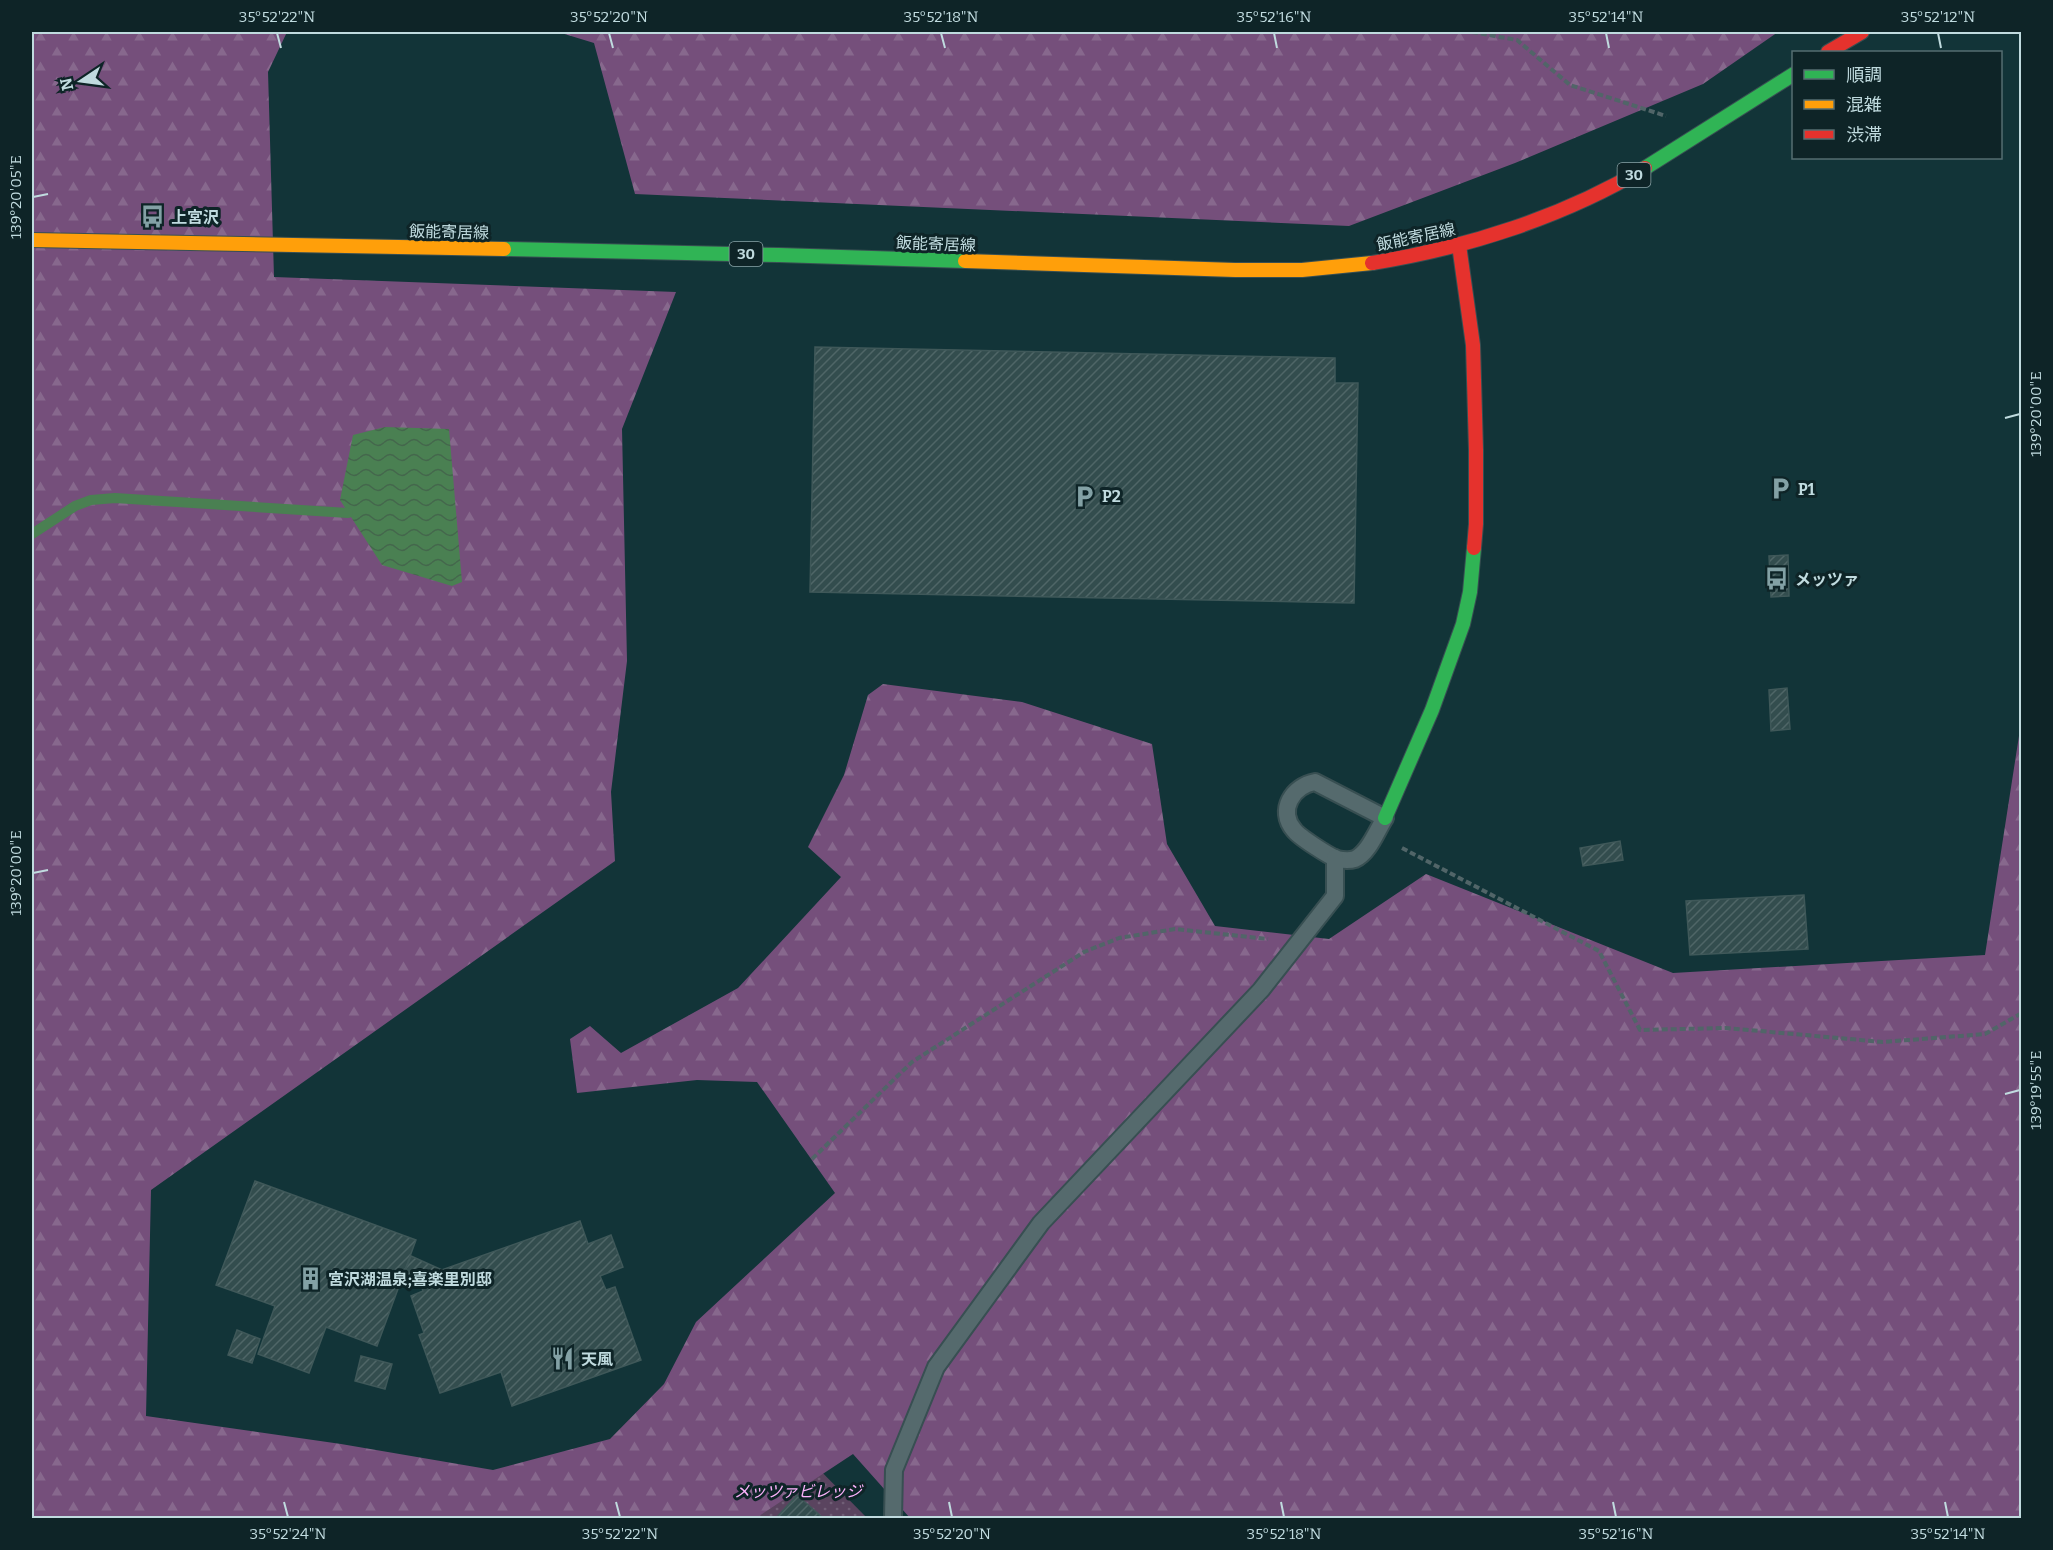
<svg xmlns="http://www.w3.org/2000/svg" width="2053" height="1550" viewBox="0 0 2053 1550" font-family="Bitter,'Noto Sans JP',serif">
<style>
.green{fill:url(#green-dots)}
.forest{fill:url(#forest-firs)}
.water{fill:url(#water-waves)}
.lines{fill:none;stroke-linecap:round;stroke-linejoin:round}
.stream{stroke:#4a8052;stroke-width:10}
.building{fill:url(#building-hatch);stroke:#3f5859;stroke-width:1.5}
.lane-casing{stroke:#384f52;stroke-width:20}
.fast-casing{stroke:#384f52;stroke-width:16}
.slow-casing{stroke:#384f52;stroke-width:16}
.jam-casing{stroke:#384f52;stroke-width:16}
.path{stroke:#516568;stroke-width:4;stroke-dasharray:6 3;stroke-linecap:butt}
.lane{stroke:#556a6d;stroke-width:16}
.fast{stroke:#30b455;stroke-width:14}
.slow{stroke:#ff9f0a;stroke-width:14}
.jam{stroke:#e5322d;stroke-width:14}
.ticks{fill:none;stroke:#c0dbdf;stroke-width:2}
.labels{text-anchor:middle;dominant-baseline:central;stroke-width:6;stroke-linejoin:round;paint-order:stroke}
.shield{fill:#0e2427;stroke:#8ba4a8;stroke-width:1.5}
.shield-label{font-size:15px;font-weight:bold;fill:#c0dbdf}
.poi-label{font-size:16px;font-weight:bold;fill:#c0dbdf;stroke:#0e2427;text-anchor:start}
.street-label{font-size:16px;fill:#c0dbdf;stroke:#0e2427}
.park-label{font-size:16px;font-style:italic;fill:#fdb3fd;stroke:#0e2427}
.neatline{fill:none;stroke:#c0dbdf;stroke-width:2}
.ticks-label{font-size:15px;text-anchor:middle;fill:#c0dbdf}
</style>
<defs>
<pattern id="green-dots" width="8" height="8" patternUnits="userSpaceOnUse" patternTransform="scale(1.5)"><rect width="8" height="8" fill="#5a445f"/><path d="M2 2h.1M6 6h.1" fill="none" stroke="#705e76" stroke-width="1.8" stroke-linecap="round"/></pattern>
<pattern id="forest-firs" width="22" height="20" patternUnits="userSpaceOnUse" patternTransform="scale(1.5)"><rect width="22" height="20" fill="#754f7b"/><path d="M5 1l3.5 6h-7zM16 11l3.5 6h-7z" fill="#87688d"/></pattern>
<pattern id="water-waves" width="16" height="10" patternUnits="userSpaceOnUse" patternTransform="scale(1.5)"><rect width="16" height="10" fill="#4a8052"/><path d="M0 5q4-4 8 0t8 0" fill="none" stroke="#44674c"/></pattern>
<pattern id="building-hatch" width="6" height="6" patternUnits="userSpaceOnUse" patternTransform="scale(1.5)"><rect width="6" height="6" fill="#334d4e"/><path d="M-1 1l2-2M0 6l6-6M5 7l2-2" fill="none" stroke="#4f6667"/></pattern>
</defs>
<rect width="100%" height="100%" fill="#123438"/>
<path class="green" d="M804,1454L867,1518H701Z"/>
<g class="forest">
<path d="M32,32H287L268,72L274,277L676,292L622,429L627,661L611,792L615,861L151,1190L146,1416L341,1444L493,1470L610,1439L664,1384L696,1322L835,1193L757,1082L697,1080L577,1093L570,1039L590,1026L621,1053L738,988L841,877L808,847L844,775L868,695L883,684L1022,702L1152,744L1167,844L1215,926L1329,939L1426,874L1673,973L1985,955L2021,723V1518H910L853,1454L756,1518H32Z"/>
<path d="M558,32H1778L1703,84L1515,163L1349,226L635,194L594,43Z"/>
</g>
<path class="water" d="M385,427L449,429L462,582L452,586L382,565L340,500L353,435Z"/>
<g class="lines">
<path class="stream" d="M32,534L75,506L91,500L115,498L348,513"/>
</g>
<g class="building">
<path d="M815,347L1335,358V383H1358L1354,603L810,592Z"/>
<path d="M1788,555L1789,596L1771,597L1769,556Z"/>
<path d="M1787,688L1790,729L1771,731L1769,690Z"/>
<path d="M1620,841L1623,860L1583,866L1580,848Z"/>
<path d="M1804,895L1808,949L1690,955L1686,901Z"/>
<path d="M255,1181L416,1240L377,1346L326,1327L309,1373L258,1354L275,1306L216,1285Z"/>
<path d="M580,1221L588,1244L611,1235L623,1267L600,1276L606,1290L615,1287L641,1360L512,1406L501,1372L440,1393L419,1335L424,1333L411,1296L423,1291L419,1278Z"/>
<path d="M411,1256L442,1270L419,1278L404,1273Z"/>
<path d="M237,1330L260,1339L252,1363L228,1355Z"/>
<path d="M361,1356L392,1364L385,1389L355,1381Z"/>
<path d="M797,1495L823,1518H776Z"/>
</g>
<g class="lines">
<defs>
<g id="lane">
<path d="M1315,782L1385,818C1377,830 1369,853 1355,859C1349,861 1342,860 1337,859C1329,856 1299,837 1294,830C1277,810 1293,786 1315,782Z"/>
<path d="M893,1518L894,1470L936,1367L1041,1223L1261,990L1335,896V858"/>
</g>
<g id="fast">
<path d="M1645,168L1794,74"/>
<path d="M504,249L779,255L965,261"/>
<path d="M1385,818L1432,710L1463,624L1470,592L1474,548"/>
</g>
<g id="slow">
<path d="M32,240L504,249"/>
<path d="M965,261L1235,270H1302L1372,263"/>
</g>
<g id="jam">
<path d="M1828,52L1862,32"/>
<path d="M1459,245L1473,345L1476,450V524L1474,548"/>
<path d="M1372,263C1466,248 1563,217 1645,168"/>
</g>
</defs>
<use href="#lane" class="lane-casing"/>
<use href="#fast" class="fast-casing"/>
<use href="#slow" class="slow-casing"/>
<use href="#jam" class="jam-casing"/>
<g class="path">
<path d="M1472,32L1517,40L1570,85L1666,116"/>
<path d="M1402,848L1599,951L1640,1030L1726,1028L1883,1042L1985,1034L2022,1013"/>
<path d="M812,1159L912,1062L1084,952L1119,938L1175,929L1268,939"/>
</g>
<use href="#lane" class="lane"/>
<use href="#fast" class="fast"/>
<use href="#slow" class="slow"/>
<use href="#jam" class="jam"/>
</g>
<path class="ticks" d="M277,33L281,48M609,33L613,48M941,33L945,48M1274,33L1277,48M1606,33L1609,48M1938,33L1941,48M33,197L48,194M2005,418L2020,414M33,873L48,870M2005,1094L2020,1090M284,1502L288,1517M616,1502L620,1517M949,1502L952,1517M1281,1502L1284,1517M1613,1502L1616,1517M1945,1502L1948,1517"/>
<defs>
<symbol id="bus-bare" viewBox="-9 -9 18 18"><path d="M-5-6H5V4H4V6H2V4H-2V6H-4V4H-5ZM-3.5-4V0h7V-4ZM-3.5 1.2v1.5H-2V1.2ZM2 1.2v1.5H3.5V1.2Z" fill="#83a1a5" stroke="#0e2427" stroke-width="2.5" paint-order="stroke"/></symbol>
<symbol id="parking-bare" viewBox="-9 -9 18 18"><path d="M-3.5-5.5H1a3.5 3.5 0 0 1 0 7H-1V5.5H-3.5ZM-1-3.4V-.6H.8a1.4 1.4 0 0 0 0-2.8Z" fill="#83a1a5" stroke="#0e2427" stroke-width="2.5" paint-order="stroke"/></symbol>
<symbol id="building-bare" viewBox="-9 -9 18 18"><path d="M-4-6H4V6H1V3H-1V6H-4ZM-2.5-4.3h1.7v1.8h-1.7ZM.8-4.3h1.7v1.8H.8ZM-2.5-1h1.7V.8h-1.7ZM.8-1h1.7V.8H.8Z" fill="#83a1a5" stroke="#0e2427" stroke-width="2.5" paint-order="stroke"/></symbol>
<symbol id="restaurant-bare" viewBox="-9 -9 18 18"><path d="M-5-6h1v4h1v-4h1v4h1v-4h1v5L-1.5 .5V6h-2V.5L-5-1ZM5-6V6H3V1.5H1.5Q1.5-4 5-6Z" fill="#83a1a5" stroke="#0e2427" stroke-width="2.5" paint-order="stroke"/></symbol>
</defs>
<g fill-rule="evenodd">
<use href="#bus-bare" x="136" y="200" width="33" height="33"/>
<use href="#parking-bare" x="1764" y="472" width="33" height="33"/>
<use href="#parking-bare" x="1068" y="480" width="33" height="33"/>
<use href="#bus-bare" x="1760" y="562" width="33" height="33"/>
<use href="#building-bare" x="294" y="1262" width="33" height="33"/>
<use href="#restaurant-bare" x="546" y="1342" width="33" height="33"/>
</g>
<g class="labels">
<g class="shield">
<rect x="1617.5" y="163" width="33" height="24" rx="4.5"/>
<rect x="729.5" y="242" width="33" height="24" rx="4.5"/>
</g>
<g class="shield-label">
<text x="1634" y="175">30</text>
<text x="746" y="254">30</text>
</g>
<g class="poi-label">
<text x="171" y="217">上宮沢</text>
<text x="1798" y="489">P1</text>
<text x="1102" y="496">P2</text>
<text x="1795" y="579">メッツァ</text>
<text x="328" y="1279">宮沢湖温泉;喜楽里別邸</text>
<text x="581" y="1359">天風</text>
</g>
<g class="street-label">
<text transform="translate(449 232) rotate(1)">飯能寄居線</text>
<text transform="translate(1416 237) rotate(-12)">飯能寄居線</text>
<text transform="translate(936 244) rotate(2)">飯能寄居線</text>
</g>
<g class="park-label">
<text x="798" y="1491">メッツァビレッジ</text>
</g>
</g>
<rect width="2053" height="1550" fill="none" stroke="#0e2427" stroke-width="66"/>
<rect x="1792" y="51" width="210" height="108" fill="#0e2427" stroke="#556d71" stroke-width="1.5"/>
<rect x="1804" y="70" width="30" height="9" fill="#30b455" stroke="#556d71" stroke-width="1.5"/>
<text x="1846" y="81" font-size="18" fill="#c0dbdf">順調</text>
<rect x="1804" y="100" width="30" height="9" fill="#ff9f0a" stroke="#556d71" stroke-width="1.5"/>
<text x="1846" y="111" font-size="18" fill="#c0dbdf">混雑</text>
<rect x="1804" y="130" width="30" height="9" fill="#e5322d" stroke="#556d71" stroke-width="1.5"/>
<text x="1846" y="141" font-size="18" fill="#c0dbdf">渋滞</text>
<g transform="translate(81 81) rotate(257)" stroke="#0e2427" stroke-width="4.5" paint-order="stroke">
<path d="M0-4.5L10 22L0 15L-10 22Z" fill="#c0dbdf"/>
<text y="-9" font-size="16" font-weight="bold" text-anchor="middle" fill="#c0dbdf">N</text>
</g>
<rect x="33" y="33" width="1987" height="1484" class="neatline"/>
<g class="ticks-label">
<text x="277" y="22">35°52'22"N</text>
<text x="609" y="22">35°52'20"N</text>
<text x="941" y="22">35°52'18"N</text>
<text x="1274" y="22">35°52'16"N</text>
<text x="1606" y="22">35°52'14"N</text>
<text x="1938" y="22">35°52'12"N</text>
<text transform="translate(16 197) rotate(-90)" y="5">139°20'05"E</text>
<text transform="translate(2036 414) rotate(-90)" y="5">139°20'00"E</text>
<text transform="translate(16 873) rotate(-90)" y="5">139°20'00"E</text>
<text transform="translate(2036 1090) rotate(-90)" y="5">139°19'55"E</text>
<text x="288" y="1539">35°52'24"N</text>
<text x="620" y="1539">35°52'22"N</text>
<text x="952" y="1539">35°52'20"N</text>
<text x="1284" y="1539">35°52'18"N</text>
<text x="1616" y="1539">35°52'16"N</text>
<text x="1948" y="1539">35°52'14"N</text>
</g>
</svg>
